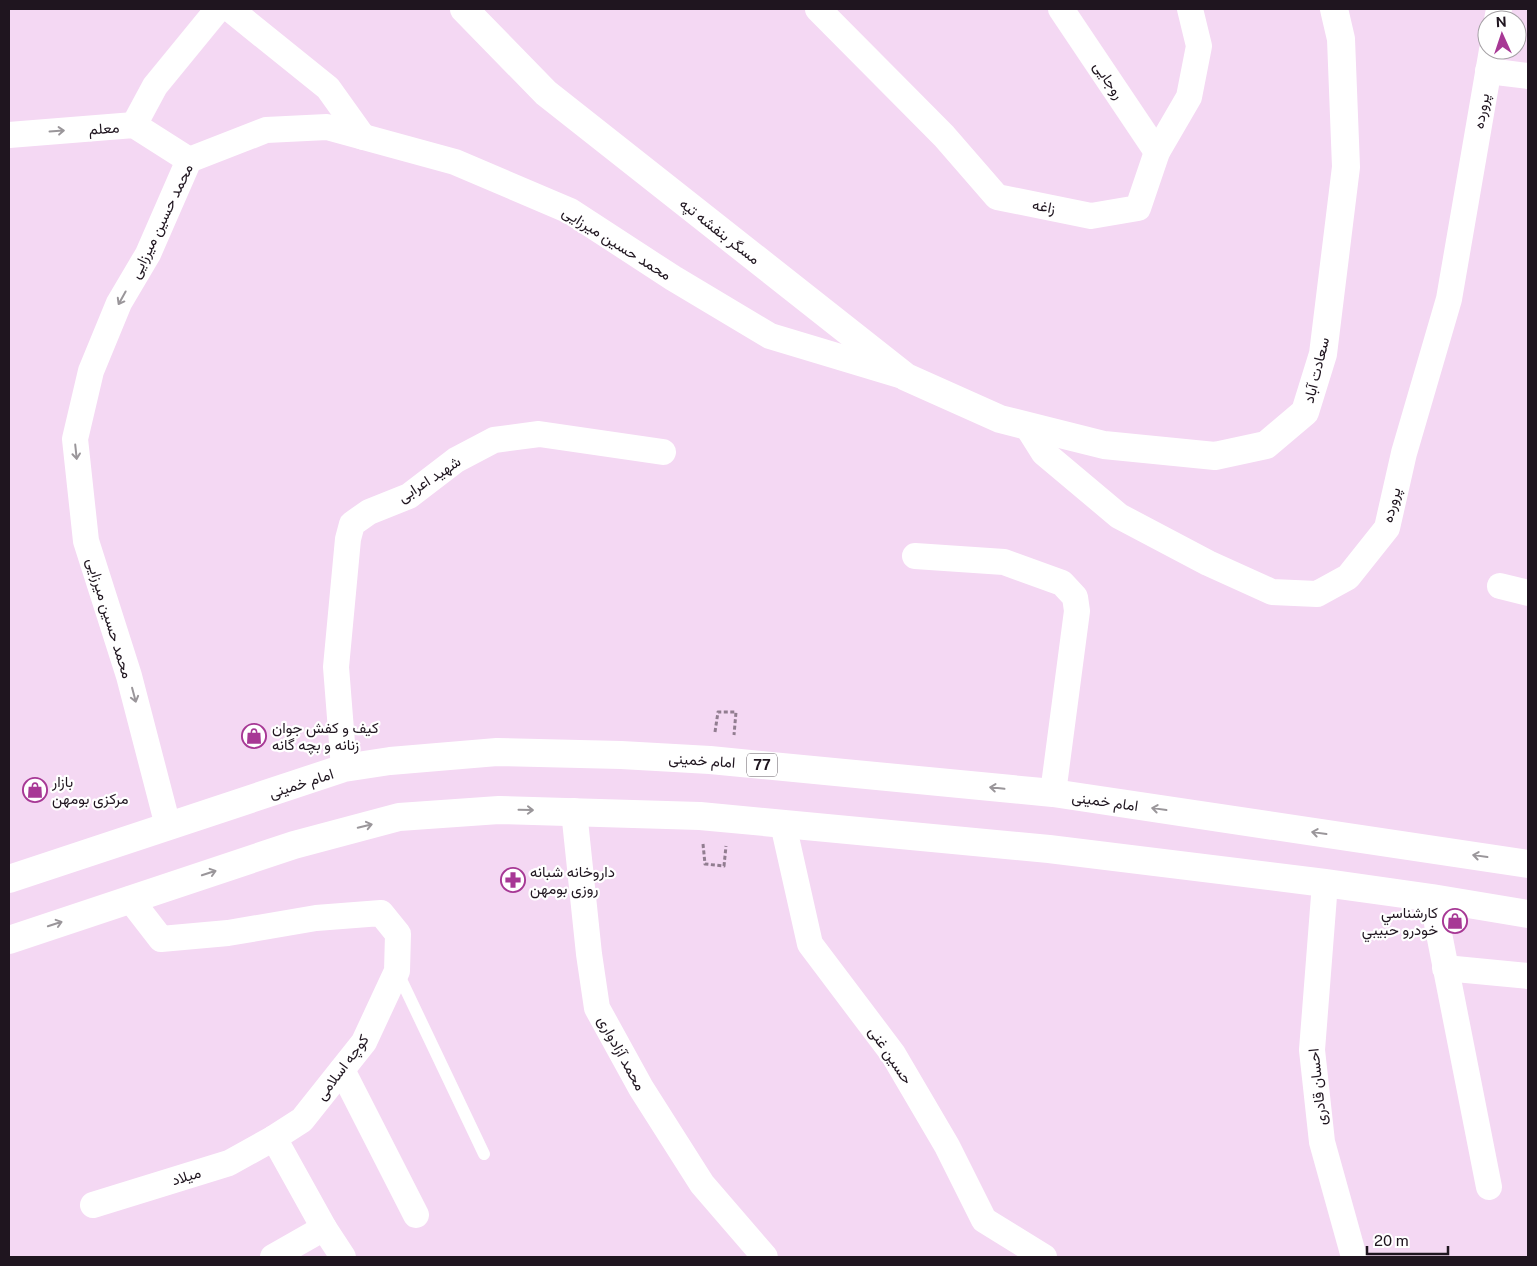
<svg xmlns="http://www.w3.org/2000/svg" width="1537" height="1266" viewBox="0 0 1537 1266" font-family="'Public Sans',Vazirmatn,sans-serif">
<style>
.lines{fill:none;stroke-linecap:round;stroke-linejoin:round}
.path{stroke:#917d90;stroke-width:3;stroke-dasharray:4 2.5;stroke-linecap:butt}
.lane{stroke:#fff;stroke-width:12}
.street{stroke:#fff;stroke-width:26}
.secondary{stroke:#fff;stroke-width:28}
.highway{stroke:#fff;stroke-width:28}
.oneway{stroke:#9a969a}
.labels{text-anchor:middle;dominant-baseline:central;stroke-width:4.5;stroke-linejoin:round;paint-order:stroke}
.shield{fill:#fff;stroke:#625b62;stroke-width:1}
.shield-label{font-size:14px;font-weight:bold;fill:#1f151f}
.street-label{font-size:15px;fill:#1f151f;stroke:#fff}
.poi-label{font-size:15px;fill:#1f151f;stroke:#fff;text-anchor:start}
</style>
<rect width="100%" height="100%" fill="#f4d8f3"/>
<g class="lines">
<g class="path">
<path d="M715,732L718,712H736L734,735"/>
<path d="M703,844L705,864L724,866L726,846"/>
</g>
<path class="lane" d="M397,971L484,1154"/>
<g class="street">
<path d="M230,9L328,88L363,137"/>
<path d="M818,9L944,136L997,197L1091,216L1138,208L1157,152L1189,97L1199,46L1190,9"/>
<path d="M1061,9L1157,152"/>
<path d="M1497,20L1499,9"/>
<path d="M1488,71L1528,76"/>
<path d="M134,125L155,86L218,9"/>
<path d="M9,135L134,125L189,160"/>
<path d="M1027,426L1044,453L1119,516L1208,563L1272,592L1317,594L1348,577L1387,528L1404,453L1449,299L1492,50"/>
<path d="M915,556L1004,562L1062,583L1075,597L1077,611L1053,793"/>
<path d="M1500,586L1528,593"/>
<path d="M344,768L336,667L348,539L352,524L369,512L409,496L456,460L494,440L539,434L663,452"/>
<path d="M574,811L589,954L597,1008L641,1088L702,1184L765,1257"/>
<path d="M783,824L810,944L893,1054L947,1146L984,1220L1044,1257"/>
<path d="M168,826L129,676L86,541L75,439L91,371L119,303L148,254L189,160L266,130L327,127L455,162L570,211L673,278L770,336L903,376"/>
<path d="M1325,883L1312,1050L1322,1142L1354,1257"/>
<path d="M1432,898L1489,1187"/>
<path d="M130,899L161,939L228,933L316,918L381,913L398,934L397,971L364,1042L302,1120L274,1138L324,1228L343,1257"/>
<path d="M1445,968L1528,976"/>
<path d="M342,1070L416,1215"/>
<path d="M93,1205L229,1163L274,1138"/>
<path d="M273,1257L324,1228"/>
</g>
<path class="secondary" d="M464,9L546,93L906,377L1000,419L1104,445L1215,456L1266,445L1305,412L1323,354L1346,167L1341,39L1334,9"/>
<g class="highway">
<path d="M9,879L344,768L390,761L497,752L621,755L710,760L1053,793L1528,864"/>
<path d="M9,940L294,845L399,817L499,810L700,816L1049,849L1325,883L1432,898L1528,914"/>
</g>
</g>
<defs><path id="oneway-shaft" d="M-6 0H5M1.5-3L5.5 0L1.5 3" fill="none" stroke-width="1.6" stroke-linecap="round" stroke-linejoin="round" transform="scale(1.25)"/></defs>
<g class="oneway">
<use href="#oneway-shaft" transform="translate(57 131) rotate(-4)"/>
<use href="#oneway-shaft" transform="translate(122 298) rotate(119)"/>
<use href="#oneway-shaft" transform="translate(76 452) rotate(84)"/>
<use href="#oneway-shaft" transform="translate(134 695) rotate(75)"/>
<use href="#oneway-shaft" transform="translate(997 788) rotate(-174)"/>
<use href="#oneway-shaft" transform="translate(1159 809) rotate(-172)"/>
<use href="#oneway-shaft" transform="translate(526 810) rotate(1)"/>
<use href="#oneway-shaft" transform="translate(365 826) rotate(-14)"/>
<use href="#oneway-shaft" transform="translate(1319 833) rotate(-172)"/>
<use href="#oneway-shaft" transform="translate(1480 856) rotate(-172)"/>
<use href="#oneway-shaft" transform="translate(209 873) rotate(-18)"/>
<use href="#oneway-shaft" transform="translate(55 924) rotate(-18)"/>
</g>
<defs>
<symbol id="shop-ring" viewBox="-11 -11 22 22"><circle r="9.5" fill="#fff" stroke="#a73895" stroke-width="1.5"/><path d="M-5-2.5h2.3a2.7 3.5 0 0 1 5.4 0H5L5.5 6h-11ZM-1.5-2.5h3a1.5 2.3 0 0 0-3 0Z" fill="#a73895"/></symbol>
<symbol id="pharmacy-ring" viewBox="-11 -11 22 22"><circle r="9.5" fill="#fff" stroke="#a73895" stroke-width="1.5"/><path d="M-2-6h4v4h4v4h-4v4h-4v-4h-4v-4h4Z" fill="#a73895"/></symbol>
</defs>
<g fill-rule="evenodd">
<use href="#shop-ring" x="240" y="722" width="28" height="28"/>
<use href="#shop-ring" x="21" y="776" width="28" height="28"/>
<use href="#pharmacy-ring" x="499" y="866" width="28" height="28"/>
<use href="#shop-ring" x="1441" y="907" width="28" height="28"/>
</g>
<g class="labels">
<rect class="shield" x="747" y="753.5" width="30" height="23" rx="4"/>
<g class="shield-label">
<text x="762" y="765">77</text>
</g>
<g class="street-label">
<text transform="translate(1109 80) rotate(56)">روجایی</text>
<text transform="translate(1481 111) rotate(-80)">پرورده</text>
<text transform="translate(104 128) rotate(-4)">معلم</text>
<text transform="translate(1044 206) rotate(11)">زاغه</text>
<text transform="translate(161 221) rotate(-64)">محمد حسین میرزایی</text>
<text transform="translate(720 231) rotate(38)">مسگر بنفشه تپه</text>
<text transform="translate(617 243) rotate(32)">محمد حسین میرزایی</text>
<text transform="translate(1316 370) rotate(-76)">سعادت آباد</text>
<text transform="translate(429 479) rotate(-33)">شهید اعرابی</text>
<text transform="translate(1391 505) rotate(-76)">پرورده</text>
<text transform="translate(110 618) rotate(73)">محمد حسین میرزایی</text>
<text transform="translate(702 760) rotate(4)">امام خمینی</text>
<text transform="translate(301 783) rotate(-18)">امام خمینی</text>
<text transform="translate(1105 801) rotate(8)">امام خمینی</text>
<text transform="translate(622 1053) rotate(61)">محمد آزادواری</text>
<text transform="translate(891 1055) rotate(56)">حسین غنی</text>
<text transform="translate(342 1067) rotate(-53)">کوچه اسلامی</text>
<text transform="translate(1317 1087) rotate(-96)">احسان قادری</text>
<text transform="translate(186 1176) rotate(-17)">میلاد</text>
</g>
<g class="poi-label">
<text x="272" y="727">کیف و کفش جوان<tspan x="272" dy="17">زنانه و بچه گانه</tspan></text>
<text x="52" y="781">بازار<tspan x="52" dy="17">مرکزی بومهن</tspan></text>
<text x="530" y="871">داروخانه شبانه<tspan x="530" dy="17">روزی بومهن</tspan></text>
<text x="1438" y="912" text-anchor="end">كارشناسي<tspan x="1438" dy="17">خودرو حبيبي</tspan></text>
</g>
</g>
<rect width="1537" height="1266" fill="none" stroke="#1f151f" stroke-width="20"/>
<g transform="translate(1502 35) rotate(357)"><circle r="24" fill="#ffffff" stroke="#a5a1a5"/>
<path d="M0-4L9 19L0 12L-9 19Z" fill="#a73895"/>
<text y="-8" font-size="14" font-weight="bold" text-anchor="middle" fill="#1f151f">N</text>
</g>
<path d="M1367 1246v8h81v-8" fill="none" stroke="#1f151f" stroke-width="2.5"/>
<text x="1374" y="1246" font-size="15" fill="#1f151f" stroke="#ffffff" stroke-width="4" paint-order="stroke">20 m</text>
</svg>
